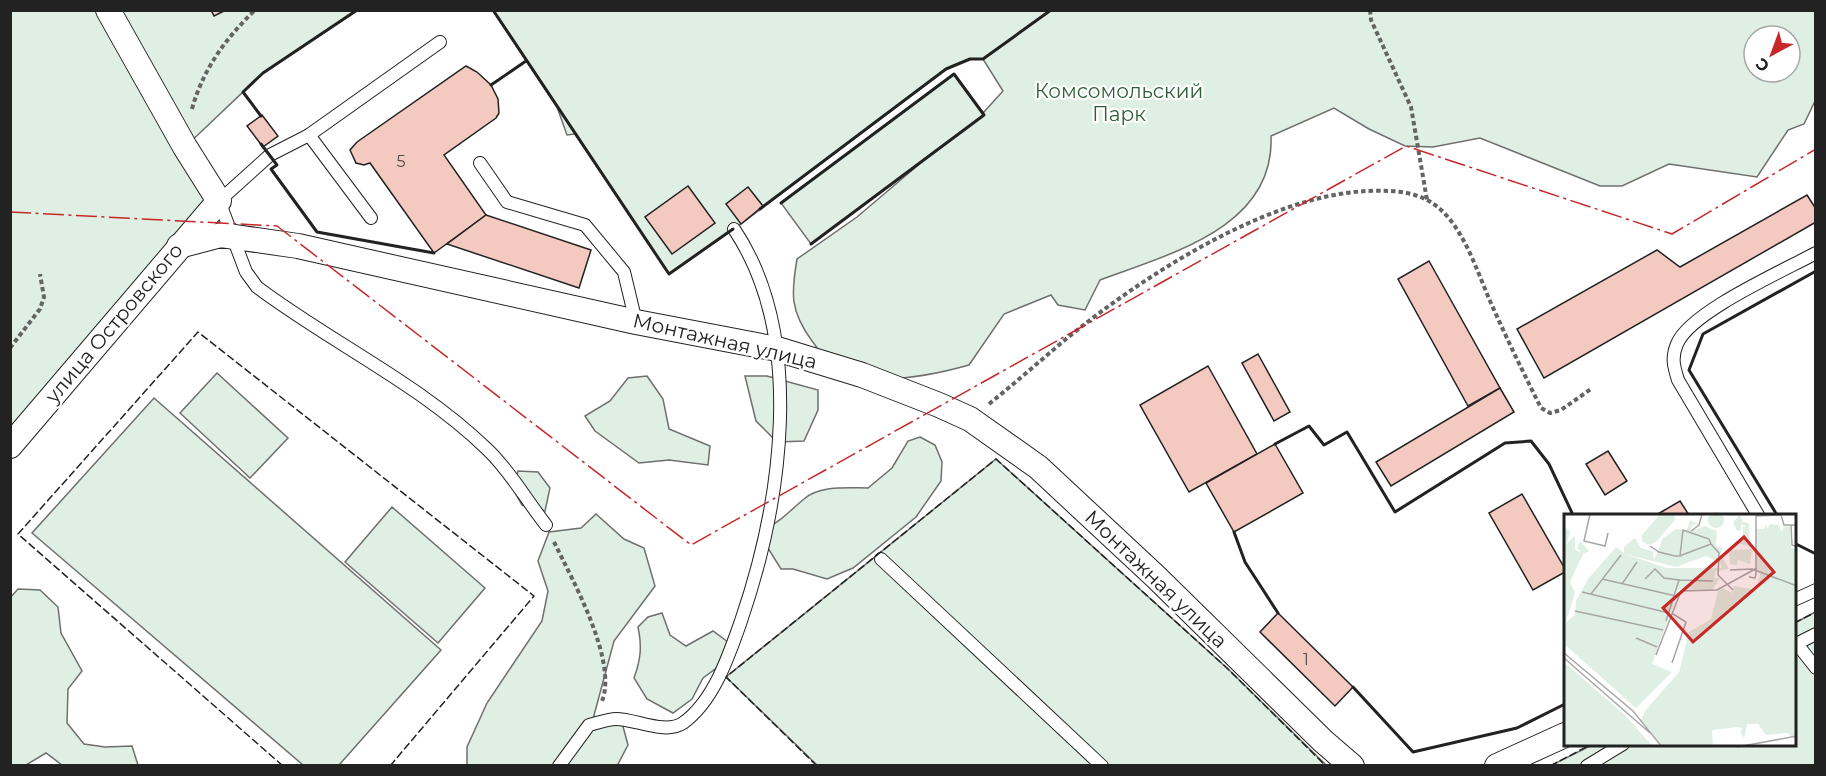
<svg xmlns="http://www.w3.org/2000/svg" width="1826" height="776" viewBox="0 0 1826 776" font-family="Montserrat,sans-serif">
<style>
.green{fill:#e0efe3;stroke:#6f6f6f;stroke-width:1.5;fill-rule:evenodd}
.building{fill:#f3c9c0;stroke:#222;stroke-width:1.5}
.lines{fill:none;stroke-linecap:round;stroke-linejoin:round}
.lane-casing{stroke:#222;stroke-width:14}
.street-casing{stroke:#222;stroke-width:26}
.path{stroke:#646464;stroke-width:4;stroke-dasharray:4.5 3;stroke-linecap:butt}
.lane{stroke:#fff;stroke-width:12}
.street{stroke:#fff;stroke-width:24}
.fence{stroke:#222;stroke-width:1.5;stroke-dasharray:8 3;stroke-linecap:butt}
.wall{stroke:#222;stroke-width:3}
.power{stroke:#c62828;stroke-width:1.5;stroke-dasharray:21 4.5 3 4.5;stroke-linecap:butt}
.labels{text-anchor:middle;dominant-baseline:central;stroke-width:4.5;stroke-linejoin:round;paint-order:stroke}
.number-label{font-size:16px;fill:#564c4a}
.park-label{font-size:20px;fill:#2f5e38;stroke:#fff}
.street-label{font-size:20px;fill:#222;stroke:#fff}
.inset-road{fill:none;stroke:#a7a7a7;stroke-width:1.5}
.view{fill:#c62828;fill-opacity:0.15;stroke:#c62828;stroke-width:3}
.inset-edge{fill:none;stroke:#222;stroke-width:3}
</style>
<rect width="100%" height="100%" fill="#fff"/>
<g class="green">
<path d="M11,11H357L263,73L185,147L219,201L11,446Z"/>
<path d="M493,11H1815V101L1804,124L1788,130L1757,177L1669,164L1622,186H1600L1480,138L1433,147L1405,146L1369,129L1334,108L1271,136C1275,228 1169,254 1100,280L1085,310L1058,305L1051,295L1004,314L969,365C930,376 869,388 832,366C825,362 818,348 812,341C790,311 791,294 797,259L857,217L923,161L811,244L781,203L954,74L983,113L1003,91L983,59H970L946,69L741,224L669,274L575,134L567,135L557,107ZM1754,36H1790V72H1754Z"/>
<path d="M217,373L288,438L250,478L180,413Z"/>
<path d="M647,376L663,399L669,429L710,446L708,465L669,460L639,463L595,431L585,416L610,401L628,378Z"/>
<path d="M745,376H767L818,390V410L804,441L777,442L756,421Z"/>
<path d="M154,398L441,650L339,765H303L32,533Z"/>
<path d="M920,437L935,445L942,462L941,481L916,517L853,568L827,579L793,569H781L766,545L763,530C783,520 787,513 804,499C820,485 848,488 868,488L892,468L908,441Z"/>
<path d="M996,459L1228,669L1326,765H817L726,677Z"/>
<path d="M518,471L538,472L550,488L545,511L522,505L513,489Z"/>
<path d="M392,507L485,588L438,643L345,562Z"/>
<path d="M596,514L624,539L644,548L655,586L614,641L593,719H621L628,745L617,766L467,765V747L487,703L542,621L548,591L538,561L549,532L581,528Z"/>
<path d="M18,589L40,590L58,607L61,633L82,671L68,689L67,723L84,744L105,747L132,746L138,765H62L46,753L26,765H11L10,598Z"/>
<path d="M1815,612V765L1550,766L1592,745L1794,744L1795,623Z"/>
<path d="M662,613L670,635L686,646L713,631L728,642L726,661L703,678L692,699L673,713L647,699L634,678C641,659 642,646 638,627L648,617Z"/>
</g>
<g class="building">
<path d="M211,10H226L214,16Z"/>
<path d="M466,66L477,72L491,85L498,99L499,113L496,118L444,155L486,215L434,253L370,163L364,165L356,163L350,150L357,142Z"/>
<path d="M262,115L278,136L263,147L247,126Z"/>
<path d="M688,186L715,223L672,254L645,217Z"/>
<path d="M748,187L763,206L741,224L726,204Z"/>
<path d="M1807,195L1816,209V222L1544,378L1517,329L1657,250L1680,267Z"/>
<path d="M486,215L591,250L579,288L447,244Z"/>
<path d="M1429,261L1500,388L1468,406L1398,279Z"/>
<path d="M1258,354L1290,412L1274,421L1242,363Z"/>
<path d="M1208,366L1257,454L1189,492L1140,405Z"/>
<path d="M1500,388L1514,412L1391,486L1376,462Z"/>
<path d="M1275,444L1303,493L1234,532L1206,483Z"/>
<path d="M1608,451L1627,481L1605,495L1586,464Z"/>
<path d="M1522,494L1565,569V572L1533,590L1489,513Z"/>
<path d="M1680,501L1689,515H1656L1663,511Z"/>
<path d="M1278,613L1353,687L1335,706L1260,632Z"/>
</g>
<g class="lines">
<defs>
<g id="lane">
<path d="M309,135L440,42"/>
<path d="M480,163L507,202L585,225L624,272L636,322"/>
<path d="M371,218L309,135L270,155L219,201L246,272L257,287C333,344 419,383 488,450C510,471 527,501 546,525"/>
<path d="M1758,515L1678,380C1674,367 1671,358 1677,344C1690,312 1783,271 1816,253"/>
<path d="M881,559L1102,766"/>
<path d="M1794,600L1816,590"/>
<path d="M1797,644L1816,668"/>
<path d="M1794,645L1816,634"/>
<path d="M559,766L589,725C598,723 608,719 616,719C636,719 665,735 683,723C714,701 729,655 741,621C781,504 807,338 734,229"/>
<path d="M1587,766L1623,744"/>
</g>
<g id="street">
<path d="M179,246L221,235L298,246L636,322L777,349L862,375L939,405L970,419L1038,467L1156,577L1323,741L1352,766"/>
<path d="M10,446L219,201L185,147L108,10"/>
<path d="M1497,766L1565,735"/>
</g>
</defs>
<use href="#lane" class="lane-casing"/>
<use href="#street" class="street-casing"/>
<g class="path">
<path d="M1370,10L1371,20L1411,107L1427,200"/>
<path d="M192,109C203,69 226,38 255,10"/>
<path d="M10,348L40,309L44,297L40,274"/>
<path d="M989,404C1015,383 1040,361 1066,339C1142,277 1267,195 1368,191C1398,190 1425,191 1447,216C1467,239 1478,273 1490,301C1506,337 1523,372 1541,408L1550,413L1561,410L1591,389"/>
<path d="M554,542C572,579 618,661 602,701"/>
</g>
<use href="#lane" class="lane"/>
<use href="#street" class="street"/>
<g class="fence">
<path d="M1794,623L1816,612"/>
<path d="M283,766L18,534L198,332L534,596L390,766"/>
<path d="M817,766L726,677L996,459L1228,669L1326,766"/>
<path d="M1550,766L1592,744"/>
</g>
<g class="wall">
<path d="M493,10L669,274L733,229"/>
<path d="M491,85L526,61"/>
<path d="M261,116L243,92L263,73L357,10"/>
<path d="M261,144L277,165L271,169L317,232L434,253"/>
<path d="M781,203L954,74L984,115L811,244"/>
<path d="M760,209L946,69L970,59H983L1051,10"/>
<path d="M1275,444L1309,426L1324,445L1347,432L1395,512L1505,443L1531,441L1549,464L1573,515"/>
<path d="M1777,515L1689,370L1703,334L1816,271"/>
<path d="M1234,532L1245,562L1278,613"/>
<path d="M1794,543L1816,554"/>
<path d="M1353,687L1413,752L1517,728L1565,704"/>
</g>
<path class="power" d="M10,212L277,226L691,545L1406,146L1672,234L1816,149"/>
</g>
<g class="labels">
<g class="number-label">
<text x="401" y="161">5</text>
<text x="1306" y="659">1</text>
</g>
<g class="park-label">
<text x="1119" y="91">Комсомольский<tspan x="1119" dy="23">Парк</tspan></text>
</g>
<g class="street-label">
<text transform="translate(114 323) rotate(-50)">улица Островского</text>
<text transform="translate(725 341) rotate(13)">Монтажная улица</text>
<text transform="translate(1156 579) rotate(44)">Монтажная улица</text>
</g>
</g>
<g transform="translate(1564 514)">
<rect width="232" height="232" fill="#fff"/>
<path d="M144 6a8 8 0 1 1 16 0a8 8 0 1 1-16 0ZM96,0H110L111,6L92,28L84,31L78,27V21ZM176,1L179,8L185,9L186,33L174,29L179,26V13L182,12L177,10V16L173,17L169,8ZM126,6L135,10H129L126,17L141,12L153,17L152,32L159,34L156,40L165,55L152,57L150,64H156L148,76L115,75L88,150L108,158L72,194L0,130V12L6,17L3,29L11,22V36L17,38L13,34L16,27L25,37L19,40L6,68L11,79L2,108L11,101L12,87L24,65L52,33L60,39V33L71,24L77,34L89,37L90,46L99,24L112,15L123,16ZM61,40L112,53L142,42L156,49L158,54H103ZM202,10L203,15L206,10L215,11L217,18L221,12L226,13L227,34L233,35L232,222L227,223L224,219L202,221L194,210H183L180,224L176,218L179,215L174,213L148,216L149,232H98L77,206L81,197L115,158L125,118L147,105L154,77L159,74L168,79L170,72L193,76L196,59L193,57L192,15H200ZM188,35L186,50L174,46L173,51L166,50L165,36ZM0,148L62,202L88,232H0Z" fill="#e0efe3" fill-rule="evenodd"/>
<path class="inset-road" d="M26,0L20,27L41,32L44,19M192,2L217,1L220,11H233M227,11L228,31L233,33M127,17L135,11L138,0M147,30L155,39L154,61L169,76M86,32L95,38L111,42H116L118,41L147,30L145,25L119,16L116,42M166,56L188,55L233,72M185,63L191,64L192,60V0M38,65L112,82M81,65L91,55L100,64L115,66L102,107M115,66L149,67M58,70L73,48M18,78L105,99M27,80L57,41M11,97L99,116M72,124L93,133M0,139L69,197L98,233M92,141L117,77L153,76L193,54M0,144L86,219M108,149L122,108L109,100M173,233L233,222"/>
<path class="view" d="M180,23L210,58L129,128L99,94Z"/>
<rect width="232" height="232" class="inset-edge"/>
</g>
<rect width="1826" height="776" fill="none" stroke="#222222" stroke-width="24"/>
<g transform="translate(1772 54) rotate(221)"><circle r="28" fill="#ffffff" stroke="#a7a7a7" stroke-width="1.5"/>
<path d="M0-4.5L10 22L0 15L-10 22Z" fill="#c62828"/>
<text y="-9" font-size="16" font-weight="bold" text-anchor="middle" fill="#222222">С</text>
</g>
</svg>
